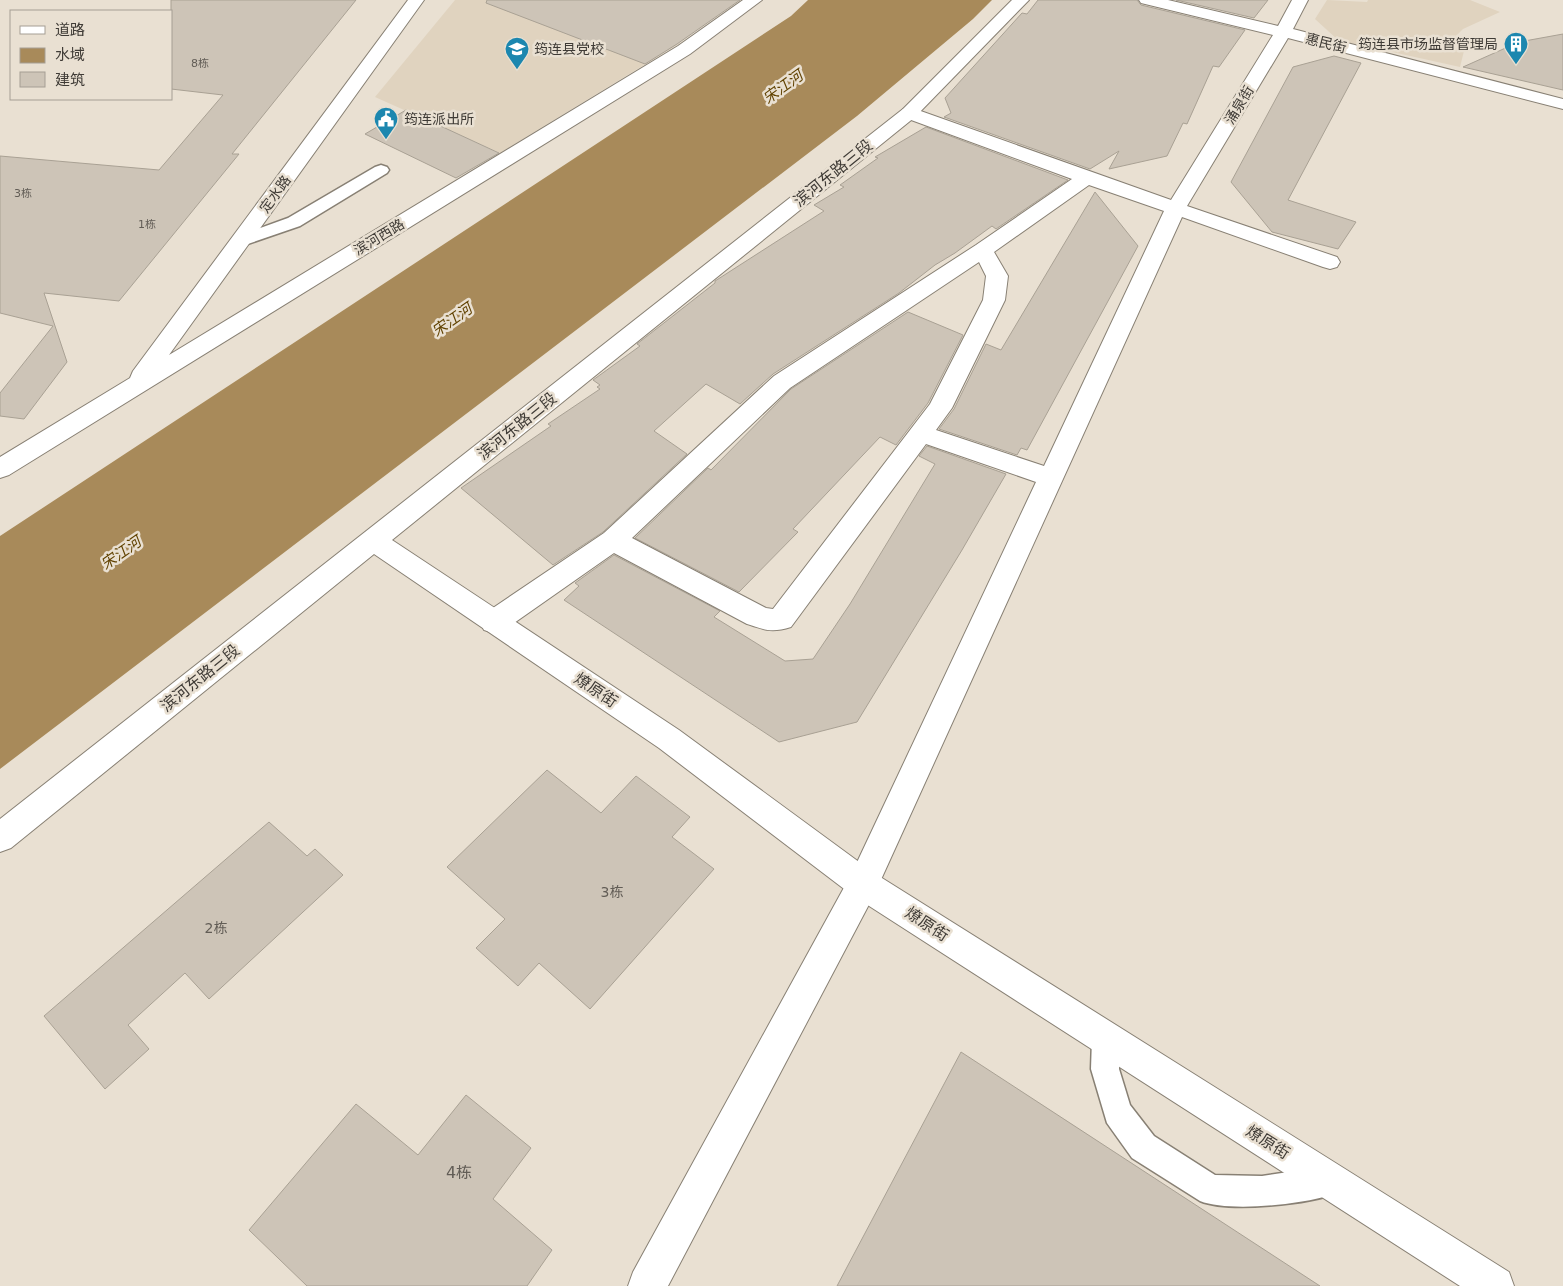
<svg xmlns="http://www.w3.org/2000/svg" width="1563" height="1286" viewBox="0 0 1563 1286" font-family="'DejaVu Sans','Noto Sans SC',sans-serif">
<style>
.built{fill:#e0d3bf}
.water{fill:#a88a5a}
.building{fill:#cdc4b7;stroke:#a9a194}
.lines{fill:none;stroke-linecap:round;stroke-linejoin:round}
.lane-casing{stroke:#888074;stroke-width:3}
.street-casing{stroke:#888074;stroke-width:2}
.secondary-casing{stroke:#888074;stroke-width:2}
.lane{fill:#fff;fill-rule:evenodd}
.street{fill:#fff;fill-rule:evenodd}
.secondary{fill:#fff;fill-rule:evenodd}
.labels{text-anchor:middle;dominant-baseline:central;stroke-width:5;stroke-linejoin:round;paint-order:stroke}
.far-number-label{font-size:11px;fill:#625d56}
.far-street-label{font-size:14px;fill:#3f3b36;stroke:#e9e0d2}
.far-poi-label{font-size:14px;fill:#3f3b36;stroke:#e9e0d2;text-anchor:start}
.number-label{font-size:14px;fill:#625d56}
.far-water-label{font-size:15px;font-style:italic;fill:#614200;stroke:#e9e0d2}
.street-label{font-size:16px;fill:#3f3b36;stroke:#e9e0d2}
.near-number-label{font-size:16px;fill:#625d56}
</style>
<rect width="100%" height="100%" fill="#e9e0d2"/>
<g class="built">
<path d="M455,0H563L680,43L500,153L375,97Z"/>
<path d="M1327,0L1367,2L1368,0H1470L1500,12L1463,29L1447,45L1464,51L1460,67L1338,40L1315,19Z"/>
</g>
<path class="water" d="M808,0H992L973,19L857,116L0,769V536L791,16Z"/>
<g class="building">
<path d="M171,0H356L232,154H239L119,301L44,293L67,362L24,419L0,416V393L53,326L0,313V156L159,170L223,95L171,89Z"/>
<path d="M487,0H740L677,44L645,64L486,3Z"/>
<path d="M1038,0H1137L1141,5L1245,30L1219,67L1213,66L1187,124L1183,123L1167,156L1109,169L1119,151L1090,169L944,117L951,113L945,98L1022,13L1027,14Z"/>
<path d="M1176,0H1268L1254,18Z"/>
<path d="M1563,34V90L1463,67L1519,42Z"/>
<path d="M1334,56L1361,63L1288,200L1356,222L1338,249L1272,232L1231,182L1293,67Z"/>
<path d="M406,110L499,153L456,178L365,134Z"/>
<path d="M926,127L1068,180L996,229L992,226L955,253L935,265L899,293L773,374L740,404L706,384L654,431L687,454L603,532L553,565L461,488L551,426L548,424L600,389L597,387L600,385L593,380L640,346L637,344L715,283V281L824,211L814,205L844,187L840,185L878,158L875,157Z"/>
<path d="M1095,192L1138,246L1027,450L1021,448L1017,455L939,429L954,409L986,344L1001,350Z"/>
<path d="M908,312L963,335L928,403L896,445L880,437L793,529L798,532L739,592L635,538L708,468L711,470L791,389Z"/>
<path d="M927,446L1006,474L962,550L857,722L779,742L564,600L579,586L575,583L614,555L720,611L714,617L785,661L813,659L850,604L935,464L919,456Z"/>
<path d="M547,770L601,813L636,776L690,817L672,837L714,869L590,1009L539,963L518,986L476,948L505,919L447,867Z"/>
<path d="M269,822L307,856L315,849L343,875L209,999L185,973L128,1025L149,1049L105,1089L44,1016Z"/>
<path d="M961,1052L1320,1286H837Z"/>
<path d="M466,1095L531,1148L493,1199L552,1250L527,1286H307L249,1230L356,1104L418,1155Z"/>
</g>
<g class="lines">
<defs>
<g id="lane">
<path d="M381,165L387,167L389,170L387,173L300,226L239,247L233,246L231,242L233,238L288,218L375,167Z"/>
<path d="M1106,1025L1116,1029L1120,1039L1119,1069L1130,1105L1154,1136L1215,1175L1262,1176L1329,1166L1340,1170L1344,1181L1340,1192C1310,1204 1230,1213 1200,1201L1132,1158L1107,1123L1091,1069L1092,1039L1096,1029Z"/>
</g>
<path id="street" d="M1139,0H1168L1278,26L1292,0H1308L1293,29L1563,99V109L1288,38L1187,206L1337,257L1340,262L1337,267L1330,269L1323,267L1182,217L874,895L668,1286H628L633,1272L852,873L1036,482L926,444L791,627C772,633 765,630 747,624L614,553L504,630L494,633L484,630L480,622L484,614L604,533L774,376L976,245L1072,179L903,117L900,113L903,109L909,108L915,109L1171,200L1273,35L1141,3ZM1089,185L1164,211L1044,466L936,430L952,408L1005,300L1008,276L994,252ZM979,262L986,276L983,300L930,404L773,609L766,608L632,538L790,388Z"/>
<g id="secondary">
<path d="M408,0H424L169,355L678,46L743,0H762L690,54L9,475L0,478V457L130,378L133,371Z"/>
<path d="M1012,0H1029L915,117L392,540L679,730L874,873L1509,1272L1514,1286H1460L852,895L659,748L374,554L11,848L0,852V819L903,109Z"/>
</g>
</defs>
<use href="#lane" class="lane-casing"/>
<use href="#street" class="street-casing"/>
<use href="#secondary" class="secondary-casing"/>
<use href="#lane" class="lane"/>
<use href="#street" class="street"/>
<use href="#secondary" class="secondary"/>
</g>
<defs>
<symbol id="building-pin" viewBox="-11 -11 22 30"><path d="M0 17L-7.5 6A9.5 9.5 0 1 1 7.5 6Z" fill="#1c87af" stroke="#e9e0d2"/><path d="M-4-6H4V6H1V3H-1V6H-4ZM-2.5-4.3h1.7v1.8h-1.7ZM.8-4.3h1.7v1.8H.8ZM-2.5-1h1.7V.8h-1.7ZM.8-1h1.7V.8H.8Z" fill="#fff"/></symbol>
<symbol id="school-pin" viewBox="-11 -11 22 30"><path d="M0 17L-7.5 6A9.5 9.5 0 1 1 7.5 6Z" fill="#1c87af" stroke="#e9e0d2"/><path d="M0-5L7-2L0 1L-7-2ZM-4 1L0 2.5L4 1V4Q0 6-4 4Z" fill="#fff"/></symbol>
<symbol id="civic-pin" viewBox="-11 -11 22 30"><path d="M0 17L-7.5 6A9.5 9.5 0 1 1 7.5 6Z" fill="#1c87af" stroke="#e9e0d2"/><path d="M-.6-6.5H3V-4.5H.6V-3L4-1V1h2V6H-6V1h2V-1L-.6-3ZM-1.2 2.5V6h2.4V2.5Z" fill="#fff"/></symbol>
</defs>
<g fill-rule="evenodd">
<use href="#building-pin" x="1502" y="30" width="28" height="38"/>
<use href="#school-pin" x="503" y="35" width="28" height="38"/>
<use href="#civic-pin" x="372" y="105" width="28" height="38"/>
</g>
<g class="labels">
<g class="far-number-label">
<text x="200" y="63">8栋</text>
<text x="23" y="193">3栋</text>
<text x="147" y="224">1栋</text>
</g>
<g class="far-street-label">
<text transform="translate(1326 43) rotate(14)">惠民街</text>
<text transform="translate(1239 105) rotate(-59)">涌泉街</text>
<text transform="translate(275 194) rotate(-54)">定水路</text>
<text transform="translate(379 237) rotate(-31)">滨河西路</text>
</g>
<g class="far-poi-label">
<text x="1498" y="44" text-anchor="end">筠连县市场监督管理局</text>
<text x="534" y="49">筠连县党校</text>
<text x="404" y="119">筠连派出所</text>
</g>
<g class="number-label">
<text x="612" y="892">3栋</text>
<text x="216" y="928">2栋</text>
</g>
<g class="far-water-label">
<text transform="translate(783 87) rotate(-36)">宋江河</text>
<text transform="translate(452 320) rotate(-35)">宋江河</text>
<text transform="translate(121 553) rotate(-35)">宋江河</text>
</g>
<g class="street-label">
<text transform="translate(833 173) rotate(-39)">滨河东路三段</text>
<text transform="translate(517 426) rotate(-39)">滨河东路三段</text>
<text transform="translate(200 678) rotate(-39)">滨河东路三段</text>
<text transform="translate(596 690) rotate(34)">燎原街</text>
<text transform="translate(927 924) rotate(33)">燎原街</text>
<text transform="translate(1268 1142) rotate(32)">燎原街</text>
</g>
<g class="near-number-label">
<text x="459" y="1172">4栋</text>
</g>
</g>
<rect x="10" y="10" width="162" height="90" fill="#e9e0d2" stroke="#a59e94"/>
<rect x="20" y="26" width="25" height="8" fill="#ffffff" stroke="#a59e94"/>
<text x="55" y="35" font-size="15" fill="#3f3b36">道路</text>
<rect x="20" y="48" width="25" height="15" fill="#a88a5a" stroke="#a59e94"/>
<text x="55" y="60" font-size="15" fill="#3f3b36">水域</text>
<rect x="20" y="72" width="25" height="15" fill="#cdc4b7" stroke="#a59e94"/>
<text x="55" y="85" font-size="15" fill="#3f3b36">建筑</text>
</svg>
